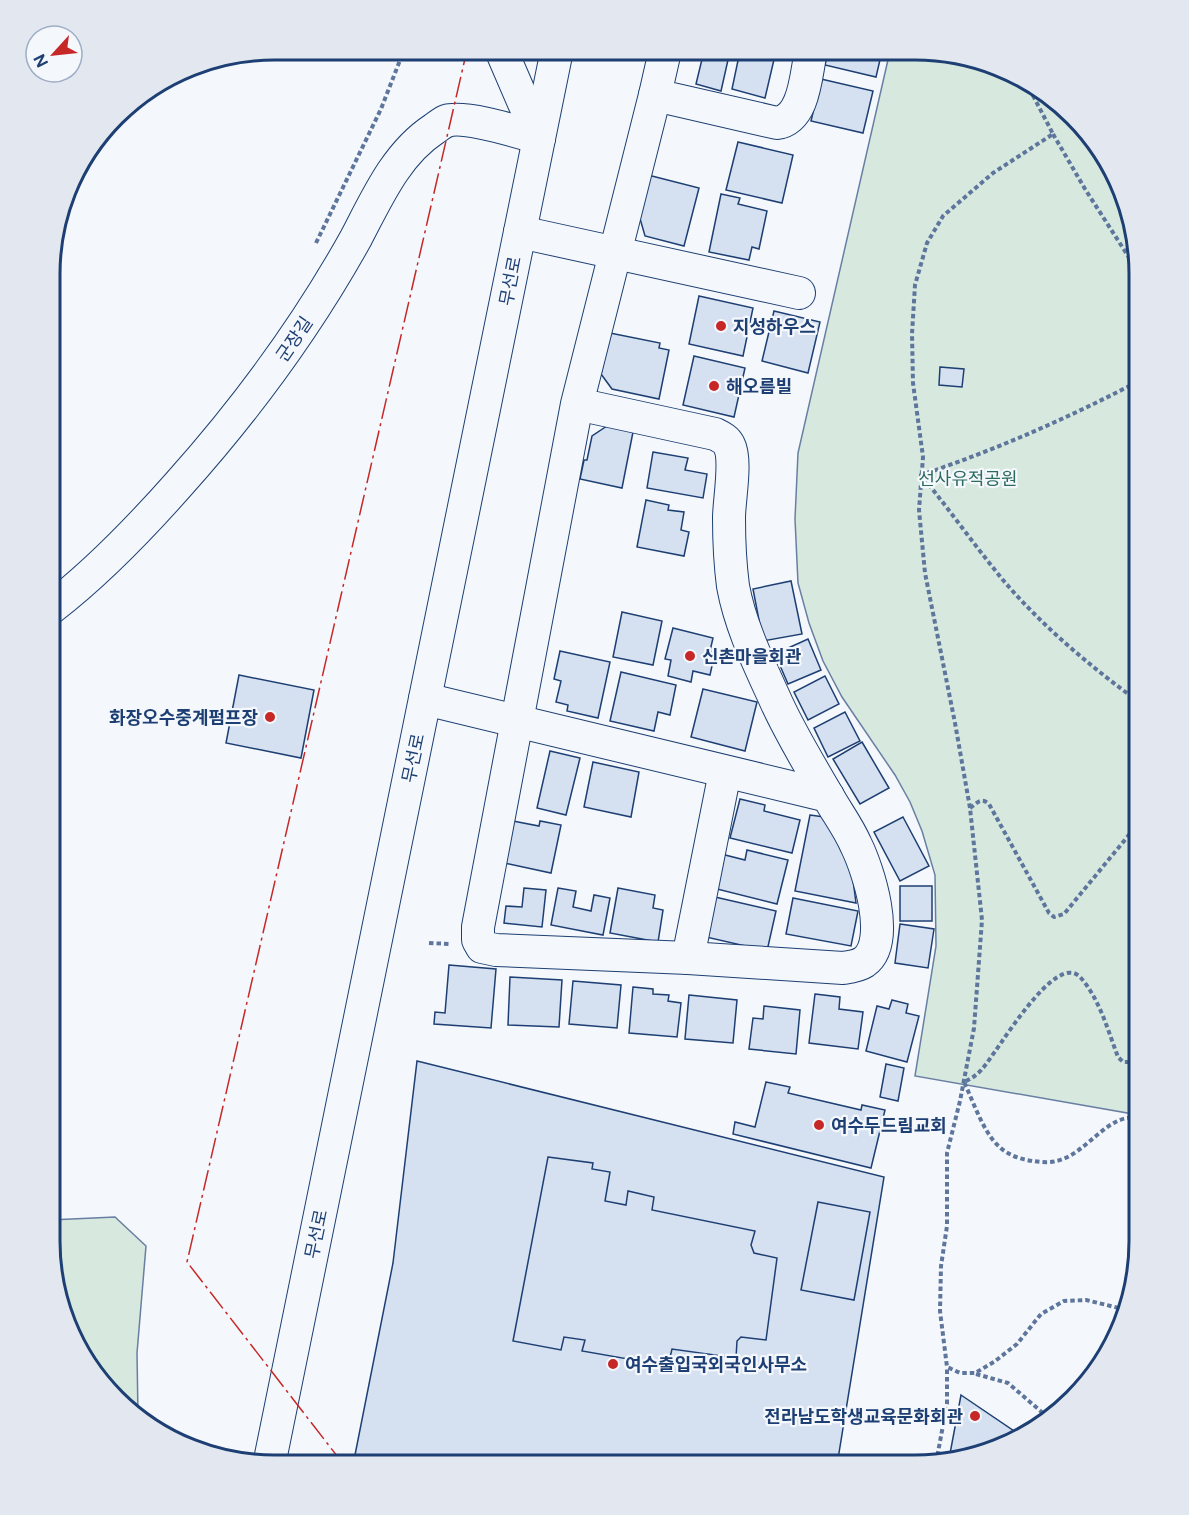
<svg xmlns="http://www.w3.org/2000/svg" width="1189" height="1515" viewBox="0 0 1189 1515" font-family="'Public Sans','Noto Sans KR',sans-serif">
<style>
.green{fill:#d7e8df;stroke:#687fa3;stroke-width:1.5}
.building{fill:#d5e0f0;stroke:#1d3f73;stroke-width:1.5}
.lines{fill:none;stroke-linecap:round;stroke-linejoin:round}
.minor-casing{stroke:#1d3f73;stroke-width:34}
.path{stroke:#5e769c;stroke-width:4;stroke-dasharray:4.5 3;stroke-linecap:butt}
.minor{stroke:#f4f7fb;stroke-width:32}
.power{stroke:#c62828;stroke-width:1.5;stroke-dasharray:21 4.5 3 4.5;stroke-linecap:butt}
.poi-dot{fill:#c62828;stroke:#f4f7fb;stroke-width:2}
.labels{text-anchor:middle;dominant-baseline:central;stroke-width:4.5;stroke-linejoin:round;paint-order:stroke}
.street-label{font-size:18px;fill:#1d3f73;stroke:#f4f7fb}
.poi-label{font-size:18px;font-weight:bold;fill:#1d3f73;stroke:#f4f7fb;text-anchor:start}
.park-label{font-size:18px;fill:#2c6c60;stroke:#f4f7fb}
.rim{fill:none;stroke:#1d3f73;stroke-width:3}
</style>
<rect width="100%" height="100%" fill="#f4f7fb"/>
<g class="green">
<path d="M890,51H945L1040,87L1110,162L1132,215L1139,273V1115L915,1076L936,946L935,875L922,831L910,802L895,775L842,697L823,661L809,623L798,583L795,519L798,453Z"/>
<path d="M115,1217L146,1246L137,1353L138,1416L79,1353L57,1299L50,1242V1220Z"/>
</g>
<g class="building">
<path d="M704,51H730L721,91L696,84Z"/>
<path d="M740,51H776L765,98L732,89Z"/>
<path d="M828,51H882L876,77L825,65Z"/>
<path d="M821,79L873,91L863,133L811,121Z"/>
<path d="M738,142L793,155L782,203L726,190Z"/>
<path d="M648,175L699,188L684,246L645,236L639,215Z"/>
<path d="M721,194L740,198L738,204L767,211L759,249L752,247L749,260L709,252Z"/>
<path d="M699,296L753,308L743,356L689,344Z"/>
<path d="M774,311L820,322L808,373L762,361Z"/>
<path d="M610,333L660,343L659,348L669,350L659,399L612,389L601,374Z"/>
<path d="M694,356L745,368L734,417L683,405Z"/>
<path d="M940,367L964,369L962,387L939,385Z"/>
<path d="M607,426L633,432L622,488L580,479L584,460H587L592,436Z"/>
<path d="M653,452L688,458L685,470L707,474L703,498L647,488Z"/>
<path d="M646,500L669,505L668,510L684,512L681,530L689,532L684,556L637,547Z"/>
<path d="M791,581L802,634L763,641L753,589Z"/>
<path d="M622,612L662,621L653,665L613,657Z"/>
<path d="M673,628L713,638L710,651L715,652L710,675L693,671L691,682L668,676L671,660L665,659Z"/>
<path d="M808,639L821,670L788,684L775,654Z"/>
<path d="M560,651L610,662L598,718L567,711L568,705L556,702L561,681L554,679Z"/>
<path d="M621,672L676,685L670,715L658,712L654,731L610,721Z"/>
<path d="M239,675L314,690L301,758L226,743Z"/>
<path d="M825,676L839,704L808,720L794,692Z"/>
<path d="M703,689L757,702L745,751L691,737Z"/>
<path d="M845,712L860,741L828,757L814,728Z"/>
<path d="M862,742L889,788L860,804L833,759Z"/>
<path d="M550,751L580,758L566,815L537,808Z"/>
<path d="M593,762L639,772L631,817L584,807Z"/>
<path d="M740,799L765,805L764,811L800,820L792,853L730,838Z"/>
<path d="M810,815L824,817L838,842L852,872L856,903L795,891Z"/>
<path d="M903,817L929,866L900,881L874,832Z"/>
<path d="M513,821L539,826L540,821L561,825L551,873L504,863Z"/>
<path d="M747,850L788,860L777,904L713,888L721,854L745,860Z"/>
<rect x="900" y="886" width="32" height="35"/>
<path d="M524,888L546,890L542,927L504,923L506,906L522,907Z"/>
<path d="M558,888L576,891L573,907L591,911L594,895L610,898L603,935L551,925Z"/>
<path d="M618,888L655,895L653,908L663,910L658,942L610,933Z"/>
<path d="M715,897L776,911L767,951L706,937Z"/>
<path d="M793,898L858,911L851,946L786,934Z"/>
<path d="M900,924L934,929L928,968L895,963Z"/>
<path d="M449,965L496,969L491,1028L434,1024L435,1012L445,1013Z"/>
<path d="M510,977L562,980L559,1027L508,1025Z"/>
<path d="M573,981L621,985L617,1028L569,1024Z"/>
<path d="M633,987L653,989V994L669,995L668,1001L681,1003L677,1037L629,1033Z"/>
<path d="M815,994L840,997L839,1009L863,1012L858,1049L809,1043Z"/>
<path d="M689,995L737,1000L733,1043L685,1039Z"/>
<path d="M892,1000L908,1004L906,1013L919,1016L907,1062L866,1051L877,1006L889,1009Z"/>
<path d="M764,1006L800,1010L796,1054L749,1049L753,1018L763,1019Z"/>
<path d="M417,1061L884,1177L837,1465H353L393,1263Z"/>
<path d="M886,1064L904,1068L898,1101L880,1097Z"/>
<path d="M766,1082L790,1087L788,1093L861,1110L862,1105L885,1110L871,1168L733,1134L735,1122L755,1127Z"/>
<path d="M548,1157L593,1163L592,1169L610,1172L605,1201L626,1205L628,1191L654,1197L652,1210L755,1231L751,1245L754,1253L777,1258L766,1340L741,1337L737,1341L736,1358L672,1349L668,1366L582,1351L585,1340L564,1337L561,1350L513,1341Z"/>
<path d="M818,1202L870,1212L854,1300L801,1290Z"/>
<path d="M961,1395L1023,1437L949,1459Z"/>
</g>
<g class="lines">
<defs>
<g id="minor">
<path d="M501,50L539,138"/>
<path d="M665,51L655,95L777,123C805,119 806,73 811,51"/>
<path d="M520,232L799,293"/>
<path d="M577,404L715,434C721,437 726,439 729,445C737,460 729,500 729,518C729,541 730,563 733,586C740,625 758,662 774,697C790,734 813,770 833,805C841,818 850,831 856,845C868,869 892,942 864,962C858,966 850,967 843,968L688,958L496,950L482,947L478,940V927L577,404L655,95"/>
<path d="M51,608C98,572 139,529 178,485C247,408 306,328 356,238C377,198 396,154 434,129C438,126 442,123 446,121C465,115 518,132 539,138"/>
<path d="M425,699L828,796"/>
<path d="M688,958L725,772"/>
<path d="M269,1465L557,50"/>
</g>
</defs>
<use href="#minor" class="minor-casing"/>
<g class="path">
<path d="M1026,82L1053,134L993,173L943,216L927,243L915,285L912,334L913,383L923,457L919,510L925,573L955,723L970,808L982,920L974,1028L960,1101L947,1153V1226L941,1266L940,1311L947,1367L960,1373H975L994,1362L1017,1344L1041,1314L1064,1301L1086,1300L1123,1309"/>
<path d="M1053,134L1085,189L1139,273"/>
<path d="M316,243L381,109L404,50"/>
<path d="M1139,702C1091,667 1042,626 1003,580C975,546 949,509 921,475C998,449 1068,418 1139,381"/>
<path d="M970,808C977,803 981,797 989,804L1049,913L1054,917L1064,914L1133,830H1139"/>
<path d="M429,943L449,944"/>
<path d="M1139,1119C1109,1110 1087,1155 1056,1161C1049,1163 1040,1162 1033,1161C1017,1159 1003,1153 993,1140C980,1123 973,1101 964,1082C971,1079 977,1075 982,1069C997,1053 1056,948 1081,978C1100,1000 1108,1031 1118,1057L1123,1062H1132L1139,1059"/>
<path d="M976,1374L1008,1383L1044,1414L1051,1417"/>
<path d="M936,1463L947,1404V1367"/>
</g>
<use href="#minor" class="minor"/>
<path class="power" d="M344,1465L187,1262L467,50"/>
</g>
<g class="poi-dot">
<circle cx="721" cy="326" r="6"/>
<circle cx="714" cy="386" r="6"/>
<circle cx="690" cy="656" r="6"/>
<circle cx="270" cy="717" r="6"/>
<circle cx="819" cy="1125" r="6"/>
<circle cx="613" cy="1364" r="6"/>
<circle cx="975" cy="1416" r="6"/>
</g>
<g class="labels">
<g class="street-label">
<text transform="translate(510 281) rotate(-79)">무선로</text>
<text transform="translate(294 339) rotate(-56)">군장길</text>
<text transform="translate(413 758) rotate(-78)">무선로</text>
<text transform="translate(316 1234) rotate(-78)">무선로</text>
</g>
<g class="poi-label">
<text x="733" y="326">지성하우스</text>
<text x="726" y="386">해오름빌</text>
<text x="702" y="656">신촌마을회관</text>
<text x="258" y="717" text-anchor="end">화장오수중계펌프장</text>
<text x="831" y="1125">여수두드림교회</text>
<text x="625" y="1364">여수출입국외국인사무소</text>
<text x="963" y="1416" text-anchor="end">전라남도학생교육문화회관</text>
</g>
<g class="park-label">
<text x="968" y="478">선사유적공원</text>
</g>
</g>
<path d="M0 0H1189V1515H0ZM274 60H915A214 214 0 0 1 1129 274V1241A214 214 0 0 1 915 1455H274A214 214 0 0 1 60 1241V274A214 214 0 0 1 274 60Z" fill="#e3e8f0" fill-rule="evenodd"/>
<path class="rim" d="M274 60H915A214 214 0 0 1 1129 274V1241A214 214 0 0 1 915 1455H274A214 214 0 0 1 60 1241V274A214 214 0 0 1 274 60Z"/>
<g transform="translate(54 54) rotate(243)"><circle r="28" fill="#f4f7fb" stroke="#9eadc5" stroke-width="1.5"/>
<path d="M0-4.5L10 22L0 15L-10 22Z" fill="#c62828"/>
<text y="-9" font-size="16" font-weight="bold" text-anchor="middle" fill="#1d3f73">N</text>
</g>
</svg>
